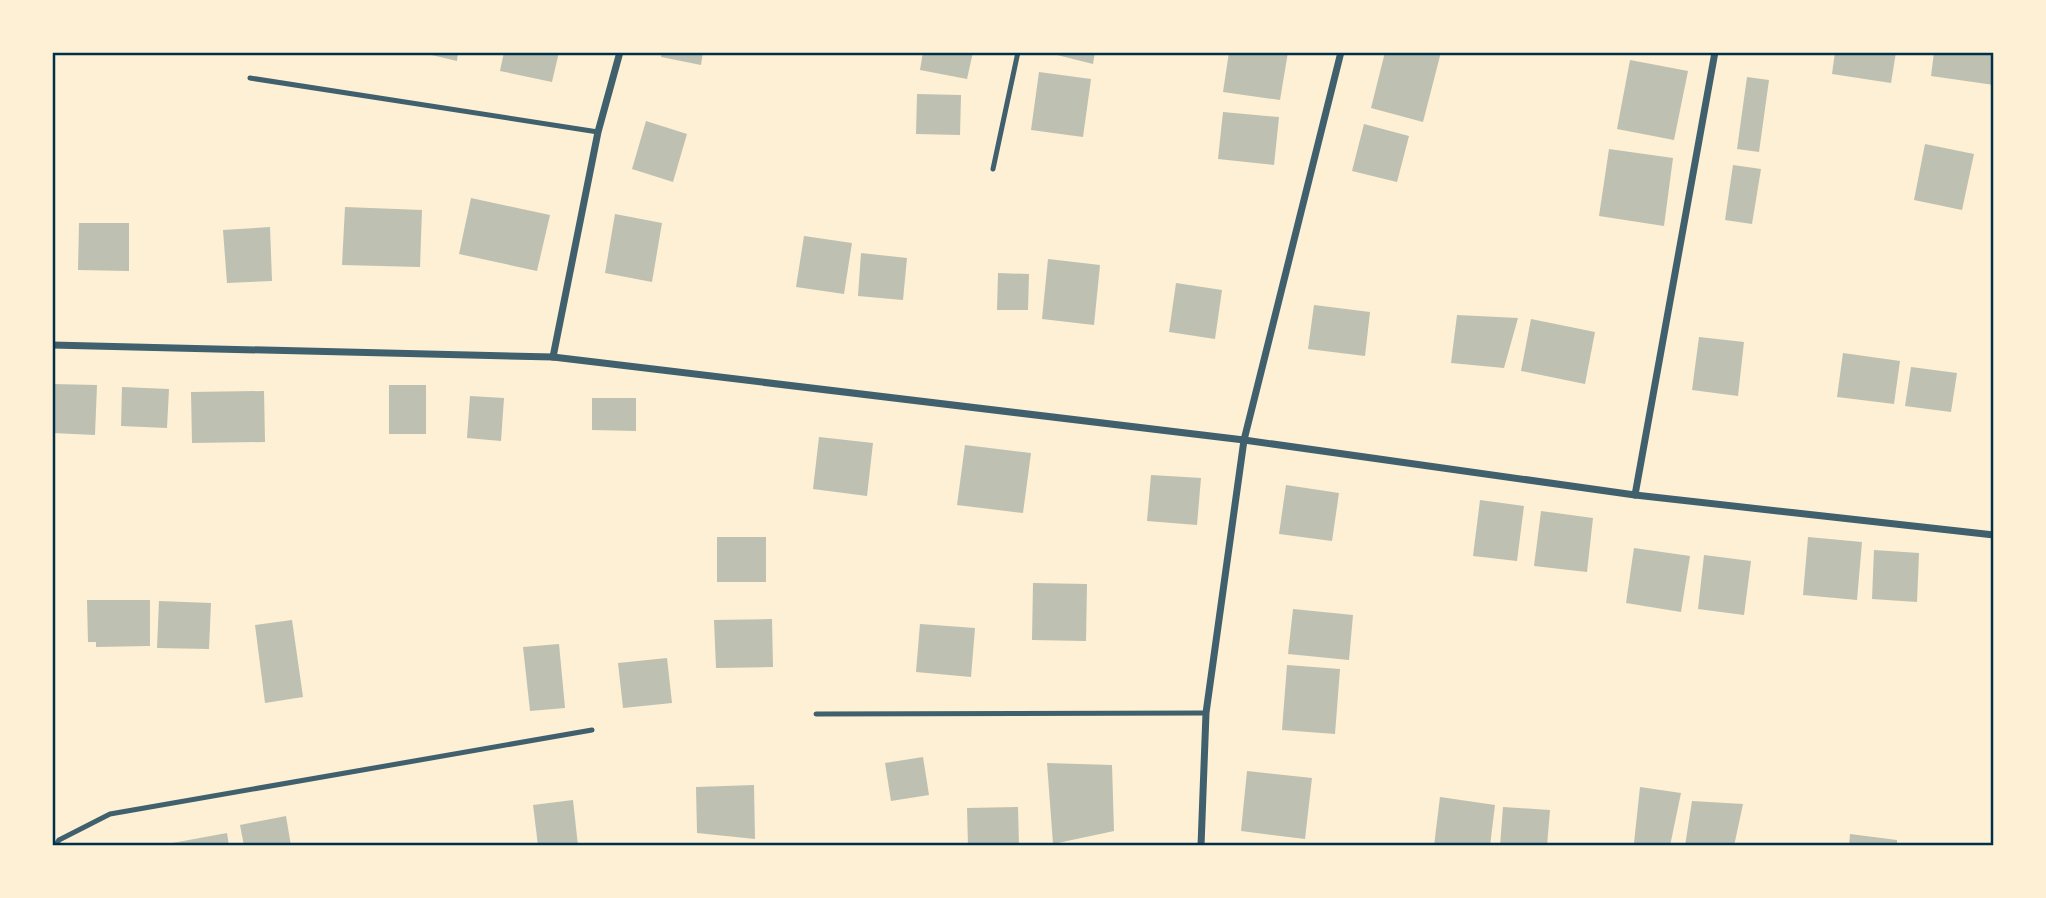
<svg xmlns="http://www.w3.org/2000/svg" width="2046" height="898" viewBox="0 0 2046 898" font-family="'PT Sans Narrow',sans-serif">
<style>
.building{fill:#bec0b2}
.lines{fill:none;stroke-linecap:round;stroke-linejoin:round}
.service{stroke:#3f606c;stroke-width:5}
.minor{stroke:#3f606c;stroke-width:7}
.neatline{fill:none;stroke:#003049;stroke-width:2.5}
</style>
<rect width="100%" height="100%" fill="#fdf0d5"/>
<g class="building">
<path d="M419,52H458L457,61Z"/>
<path d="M504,52H559L552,82L500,71Z"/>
<path d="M662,52H703L701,65L661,57Z"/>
<path d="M923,52H973L967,79L920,70Z"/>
<path d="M1045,52H1095L1093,64Z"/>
<path d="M1229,52H1288L1280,100L1223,92Z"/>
<path d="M1385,52H1441L1423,122L1371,108Z"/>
<path d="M1835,52H1896L1891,83L1832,74Z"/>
<path d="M1934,52H1994V85L1931,76Z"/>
<path d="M1630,60L1688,71L1674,140L1617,129Z"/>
<path d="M1039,72L1091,79L1083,137L1031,130Z"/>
<path d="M1747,77L1769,80L1759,152L1737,149Z"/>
<path d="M917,94L961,95L960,135L916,134Z"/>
<path d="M1223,112L1279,117L1274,165L1218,159Z"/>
<path d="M646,121L687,134L673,182L632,169Z"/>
<path d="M1364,124L1409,136L1397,182L1352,171Z"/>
<path d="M1925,144L1974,154L1962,210L1914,200Z"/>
<path d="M1609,149L1673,158L1664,226L1599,216Z"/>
<path d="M1733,165L1761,169L1752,224L1725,220Z"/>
<path d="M471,198L550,215L537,271L459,254Z"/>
<path d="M345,207L422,210L420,267L342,265Z"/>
<path d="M615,214L662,223L652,282L605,273Z"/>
<path d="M79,223H129V271L78,270Z"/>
<path d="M270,227L272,281L227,283L223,230Z"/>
<path d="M804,236L852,243L844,294L796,287Z"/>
<path d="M861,253L907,258L903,300L858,296Z"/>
<path d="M1048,259L1100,265L1094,325L1042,319Z"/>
<path d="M998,273L1029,274L1028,310H997Z"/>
<path d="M1176,283L1222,290L1215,339L1169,332Z"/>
<path d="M1314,305L1370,312L1365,356L1308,349Z"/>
<path d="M1457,315L1518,318L1504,368L1451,363Z"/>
<path d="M1531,319L1595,332L1585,384L1521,371Z"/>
<path d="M1699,337L1744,342L1738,396L1692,390Z"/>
<path d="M1843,353L1900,361L1894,404L1837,397Z"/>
<path d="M1911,367L1957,373L1951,412L1905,406Z"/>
<path d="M52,384L97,385L95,435L52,433Z"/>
<rect x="389" y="385" width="37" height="49"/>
<path d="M122,387L169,389L167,428L121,426Z"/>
<path d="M264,391L265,442L192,443L191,392Z"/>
<path d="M470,396L504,398L501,441L467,438Z"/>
<path d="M592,398H636V431L592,430Z"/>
<path d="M819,437L873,443L867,496L813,489Z"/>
<path d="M965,445L1031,453L1023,513L957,505Z"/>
<path d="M1151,475L1201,478L1197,525L1147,521Z"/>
<path d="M1286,485L1339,493L1332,541L1279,534Z"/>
<path d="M1480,500L1524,506L1517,561L1473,556Z"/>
<path d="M1541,511L1593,518L1587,572L1534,566Z"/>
<rect x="717" y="537" width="49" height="45"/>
<path d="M1808,537L1862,542L1857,600L1803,595Z"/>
<path d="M1634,548L1690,556L1681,612L1626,603Z"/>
<path d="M1874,550L1919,553L1917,602L1872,599Z"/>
<path d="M1704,555L1751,561L1744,615L1698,609Z"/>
<path d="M1033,583L1087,584L1086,641L1032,640Z"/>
<path d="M87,600H150V646L96,647V642H88Z"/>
<path d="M159,601L211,603L209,649L157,648Z"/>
<path d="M1293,609L1353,615L1349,660L1288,654Z"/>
<path d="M772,619L773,667L716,668L714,620Z"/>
<path d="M292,620L303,697L265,703L255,625Z"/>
<path d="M920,624L975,628L971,677L916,672Z"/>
<path d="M559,644L565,708L530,711L523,647Z"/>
<path d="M667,658L672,703L623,708L618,663Z"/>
<path d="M1287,665L1340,669L1335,734L1282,730Z"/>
<path d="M923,757L929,795L891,801L885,763Z"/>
<path d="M1047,763L1112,765L1114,831L1053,844Z"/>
<path d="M1247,771L1312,778L1305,839L1241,831Z"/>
<path d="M754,785L755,839L697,833L696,787Z"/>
<path d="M1640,787L1681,793L1670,846L1634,843Z"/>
<path d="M1440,797L1495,805L1490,846H1434Z"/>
<path d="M573,800L578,846H538L533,805Z"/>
<path d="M1692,801L1743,804L1734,846H1685Z"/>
<path d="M1018,807L1019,846H968L967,808Z"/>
<path d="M1503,807L1550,810L1547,846H1500Z"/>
<path d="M286,816L291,846H244L240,825Z"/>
<path d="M227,833L229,846H167V844Z"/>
<path d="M1850,834L1897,840V846H1849Z"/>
</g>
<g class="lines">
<g class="service">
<path d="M250,78L598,132"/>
<path d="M993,169L1018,52"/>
<path d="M816,714L1206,713"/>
<path d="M55,846L59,840L110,814L592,730"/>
</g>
<g class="minor">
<path d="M52,345L553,357L1244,440L1635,495L1994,535"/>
<path d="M553,357L598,132L620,52"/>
<path d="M1635,495L1715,52"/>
<path d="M1201,846L1206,713L1244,440L1341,52"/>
</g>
</g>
<rect width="2046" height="898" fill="none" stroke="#fdf0d5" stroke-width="108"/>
<rect x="54" y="54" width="1938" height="790" class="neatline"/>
</svg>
